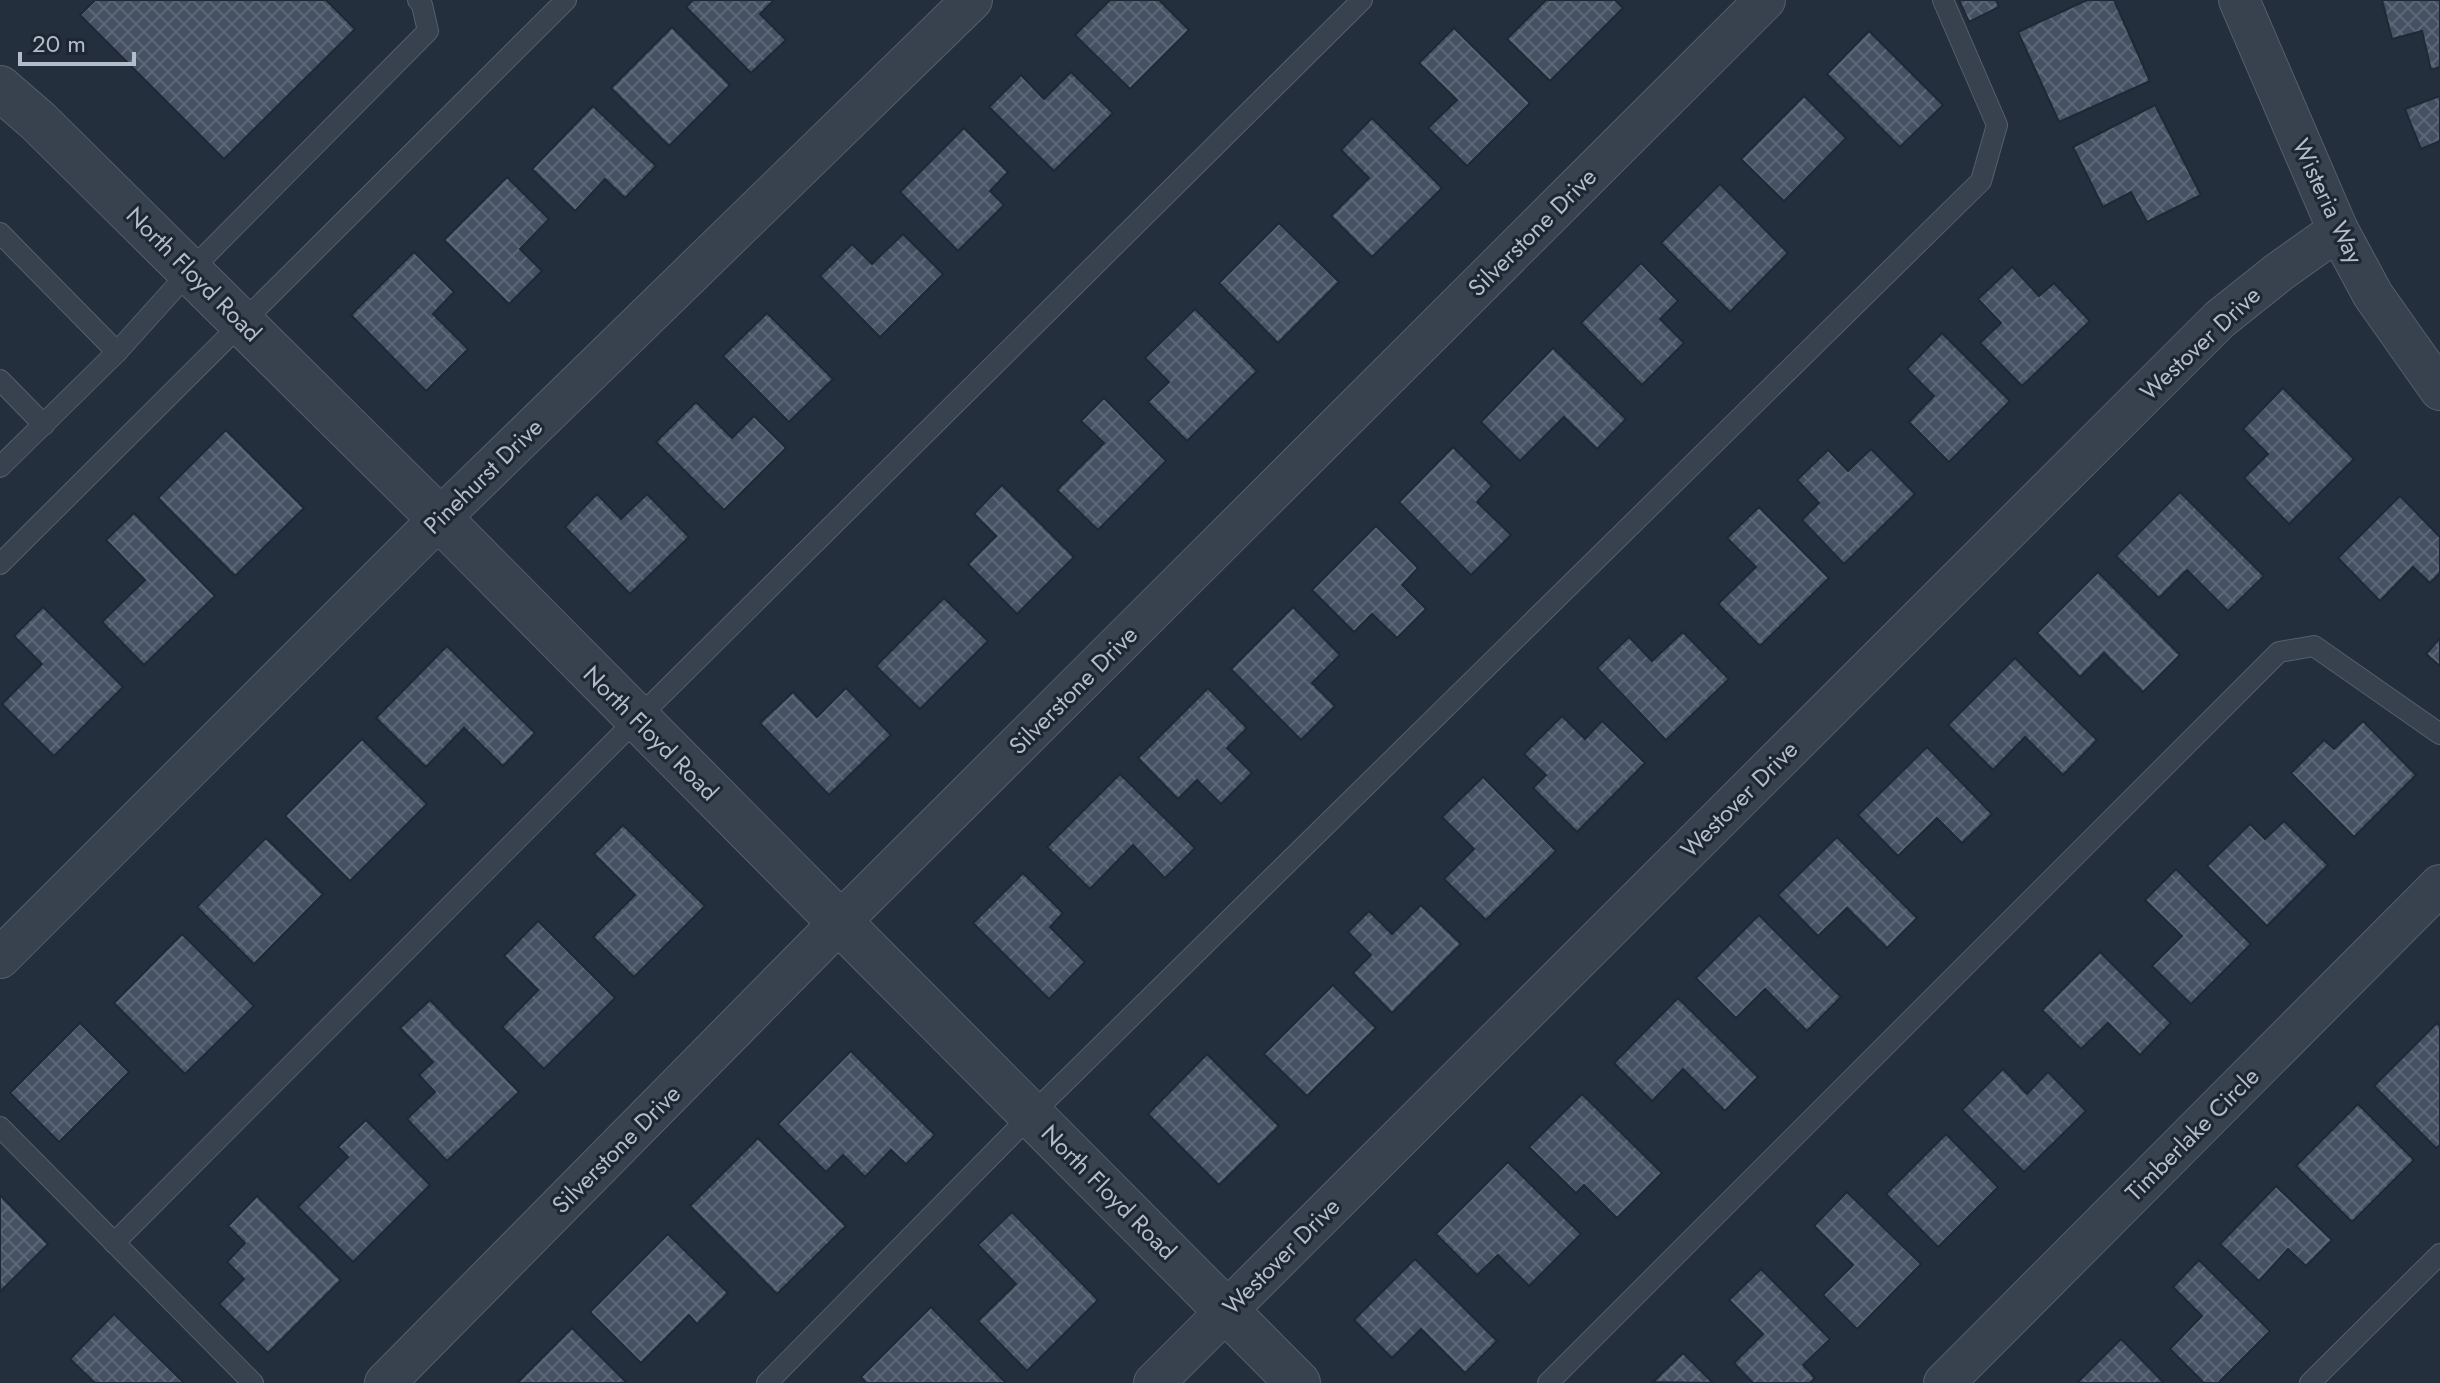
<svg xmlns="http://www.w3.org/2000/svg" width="2440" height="1383" viewBox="0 0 2440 1383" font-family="Jost,sans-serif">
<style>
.building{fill:url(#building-cross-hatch);stroke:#1f2835;stroke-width:2}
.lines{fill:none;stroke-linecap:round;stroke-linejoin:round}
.service-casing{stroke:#565f6c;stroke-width:22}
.minor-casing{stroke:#565f6c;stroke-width:42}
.tertiary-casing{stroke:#565f6c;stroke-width:46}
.service{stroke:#38414e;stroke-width:20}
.minor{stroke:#38414e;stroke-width:40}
.tertiary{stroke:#38414e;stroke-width:44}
.labels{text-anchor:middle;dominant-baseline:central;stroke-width:6;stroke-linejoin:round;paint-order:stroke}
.street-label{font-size:24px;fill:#b4bcc9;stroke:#1d2633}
</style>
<defs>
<pattern id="building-cross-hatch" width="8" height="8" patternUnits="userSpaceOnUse" patternTransform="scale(2)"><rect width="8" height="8" fill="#455162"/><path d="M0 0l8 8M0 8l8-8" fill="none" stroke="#5d6877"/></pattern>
</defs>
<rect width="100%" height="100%" fill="#242f3e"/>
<g class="building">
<path d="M95,0H326L355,29L224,159L80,15Z"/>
<path d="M693,0H774L760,14L786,40L751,73L686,7Z"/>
<path d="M1110,0H1159L1189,30L1130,89L1075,35Z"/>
<path d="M1546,0H1615L1623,8L1550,81L1507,39Z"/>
<path d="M1959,0H1996L1999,7L1969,22Z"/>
<path d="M2087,0H2114L2150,81L2059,122L2018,32Z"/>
<path d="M2382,0H2440V67L2431,70L2422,31L2392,39Z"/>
<path d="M672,27L730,85L669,146L611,88Z"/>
<path d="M1454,28L1530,103L1467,166L1428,128L1457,100L1419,63Z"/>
<path d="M1869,31L1943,105L1900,147L1827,74Z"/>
<path d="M1071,72L1113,113L1054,171L989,107L1021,75L1044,99Z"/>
<path d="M1804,96L1846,138L1784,201L1741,159Z"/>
<path d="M2440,96V141L2421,149L2405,109Z"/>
<path d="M2155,105L2201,195L2147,222L2131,192L2103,207L2073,147Z"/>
<path d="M593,106L656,166L625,198L605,179L575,211L532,169Z"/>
<path d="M1372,118L1442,188L1372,257L1331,216L1369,178L1341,150Z"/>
<path d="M964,128L1008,172L990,191L1004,205L958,251L900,192Z"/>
<path d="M507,177L549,219L520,249L542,271L509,304L444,240Z"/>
<path d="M1720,184L1788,253L1730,312L1661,243Z"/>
<path d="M1279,223L1339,282L1278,343L1219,283Z"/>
<path d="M903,234L943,274L880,337L820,276L852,244L872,264Z"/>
<path d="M414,252L454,292L433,314L468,349L426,391L351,315Z"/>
<path d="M1641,263L1678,301L1660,319L1684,343L1642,385L1581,323Z"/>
<path d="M2012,267L2039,296L2054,283L2090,321L2022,386L1980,343L2001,323L1978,299Z"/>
<path d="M1195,309L1257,371L1187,441L1148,402L1169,382L1145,358Z"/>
<path d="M767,313L833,379L789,422L723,356Z"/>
<path d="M1942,333L2010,401L1949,462L1909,422L1934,396L1907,369Z"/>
<path d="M1553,348L1626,419L1597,449L1564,417L1520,461L1481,422Z"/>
<path d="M2283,388L2354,459L2289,524L2244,478L2268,454L2243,429Z"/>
<path d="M1104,398L1166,461L1098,530L1057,490L1104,443L1081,421Z"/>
<path d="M696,402L732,438L754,416L786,448L724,510L656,442Z"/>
<path d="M226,430L304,508L235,576L158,498Z"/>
<path d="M1453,447L1492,486L1477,502L1511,535L1471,575L1399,502Z"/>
<path d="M1871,449L1915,494L1844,564L1802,520L1819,503L1797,480L1828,450L1848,471Z"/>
<path d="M1002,485L1074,557L1017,614L968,564L996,536L974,514Z"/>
<path d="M2180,492L2264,576L2228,611L2187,570L2159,598L2116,556Z"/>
<path d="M597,494L621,519L647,494L689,537L630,594L565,527Z"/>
<path d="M2400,496L2440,537V573L2430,583L2413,567L2380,601L2338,558Z"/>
<path d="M1759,507L1829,578L1760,646L1718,604L1756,567L1727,538Z"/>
<path d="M134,513L215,596L144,665L102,622L145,580L106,540Z"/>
<path d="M1376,526L1418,568L1402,585L1426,609L1397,638L1372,614L1354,632L1312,590Z"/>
<path d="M2098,572L2180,655L2143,692L2104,653L2080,677L2037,633Z"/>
<path d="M944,598L988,641L920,709L876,666Z"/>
<path d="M43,607L123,687L54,756L2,704L42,664L14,636Z"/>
<path d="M1293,607L1340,655L1312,683L1335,706L1301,740L1231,669Z"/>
<path d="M1683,632L1729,679L1666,740L1597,668L1629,637L1652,661Z"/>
<path d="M2440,638V666L2426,654Z"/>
<path d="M447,646L535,733L503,766L464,728L426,767L376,718Z"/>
<path d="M2015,658L2097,740L2063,775L2025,737L1993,770L1948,725Z"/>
<path d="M846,688L891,735L829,795L760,723L793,692L817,717Z"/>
<path d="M1208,688L1247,728L1227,748L1252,773L1221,804L1197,780L1178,799L1138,758Z"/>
<path d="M1562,716L1585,739L1602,721L1645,763L1577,832L1533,788L1546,775L1524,754Z"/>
<path d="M2363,721L2416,775L2354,837L2291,773L2324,740L2334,749Z"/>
<path d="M362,739L427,804L350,881L285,816Z"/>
<path d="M1927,747L1992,814L1962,843L1937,818L1898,856L1858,815Z"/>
<path d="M1120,774L1195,848L1165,878L1133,845L1090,889L1047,847Z"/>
<path d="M1483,777L1556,851L1486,920L1444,879L1474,849L1442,817Z"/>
<path d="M2284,821L2328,865L2267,926L2207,866L2250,824L2265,839Z"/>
<path d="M623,825L705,906L634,977L593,937L635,895L594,854Z"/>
<path d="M1837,837L1917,918L1887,948L1847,908L1818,936L1778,895Z"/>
<path d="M266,838L323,894L254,964L197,907Z"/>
<path d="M2176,869L2251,944L2191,1004L2152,966L2182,936L2145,900Z"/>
<path d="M1023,873L1063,913L1050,927L1085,962L1049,999L973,923Z"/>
<path d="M1421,905L1461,944L1392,1013L1353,973L1371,955L1348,932L1369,911L1392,934Z"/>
<path d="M1759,915L1841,997L1807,1031L1765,989L1736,1018L1696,978Z"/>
<path d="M538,921L615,998L544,1069L502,1027L538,990L504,956Z"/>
<path d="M182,934L254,1006L185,1074L114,1003Z"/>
<path d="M2100,952L2171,1023L2140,1055L2108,1023L2081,1049L2042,1010Z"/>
<path d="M1333,985L1376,1028L1307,1096L1264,1054Z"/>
<path d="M1678,998L1758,1077L1725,1111L1683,1069L1652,1101L1614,1063Z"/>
<path d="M430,1000L519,1092L447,1161L407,1119L435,1092L419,1075L433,1062L400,1028Z"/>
<path d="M80,1023L129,1072L59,1142L10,1093Z"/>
<path d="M2437,1023L2440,1026V1145L2436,1148L2374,1086Z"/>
<path d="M851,1051L935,1135L906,1164L891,1150L865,1177L843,1155L826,1172L778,1124Z"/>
<path d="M1207,1054L1279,1126L1219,1185L1148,1114Z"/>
<path d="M2003,1069L2027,1094L2048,1072L2086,1111L2024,1172L1962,1110Z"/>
<path d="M1582,1094L1662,1173L1617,1218L1584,1185L1576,1193L1529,1147Z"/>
<path d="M2358,1104L2414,1160L2352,1222L2296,1166Z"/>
<path d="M366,1120L430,1185L353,1262L298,1207L348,1157L338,1147Z"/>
<path d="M1946,1134L1998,1187L1938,1247L1886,1194Z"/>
<path d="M758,1138L846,1226L777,1294L690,1206Z"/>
<path d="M1508,1162L1581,1234L1529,1286L1498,1255L1477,1275L1436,1234Z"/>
<path d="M2276,1186L2332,1240L2306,1266L2288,1249L2259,1281L2220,1244Z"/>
<path d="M1847,1192L1921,1264L1857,1329L1823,1295L1853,1265L1814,1226Z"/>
<path d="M0,1195L48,1244L0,1292Z"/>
<path d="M257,1196L341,1280L268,1353L219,1304L244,1279L227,1262L245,1243L228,1226Z"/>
<path d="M1012,1212L1098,1300L1027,1371L978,1321L1016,1284L978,1245Z"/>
<path d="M668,1234L728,1293L697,1324L689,1315L641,1363L590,1312Z"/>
<path d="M1415,1259L1497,1341L1465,1373L1421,1329L1392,1358L1354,1320Z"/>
<path d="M2199,1260L2270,1331L2218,1383H2204L2170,1349L2202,1316L2173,1287Z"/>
<path d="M1761,1269L1830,1339L1803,1365L1815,1378L1810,1383H1753L1734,1363L1763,1334L1729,1300Z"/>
<path d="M931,1307L1006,1383H866L861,1377Z"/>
<path d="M114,1314L184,1383H95L70,1359Z"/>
<path d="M572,1328L627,1383H517Z"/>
<path d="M2121,1339L2164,1383H2077Z"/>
<path d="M1683,1353L1713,1383L1653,1382Z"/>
</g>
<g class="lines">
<defs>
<g id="service">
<path d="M0,233L117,352L0,467"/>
<path d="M117,352L190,271L428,31L422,5L418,0"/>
<path d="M0,380L44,425"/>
<path d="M0,564L566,0"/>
<path d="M0,1127L253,1383"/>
<path d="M114,1243L637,719L1362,0"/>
<path d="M767,1383L1032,1114L1981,181L1997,125L1943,0"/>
<path d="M1548,1383L2279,652L2314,646L2440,734"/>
<path d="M2310,1383L2440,1254"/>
</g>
<g id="minor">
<path d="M2239,0L2338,230L2373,295L2440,390"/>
<path d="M0,958L440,518L972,0"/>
<path d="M385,1383L839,923L1765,0"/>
<path d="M1154,1383L2220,319L2279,272L2338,230"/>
<path d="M1944,1383L2440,885"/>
</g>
<path id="tertiary" d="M0,88L38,121C172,253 306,385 439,518C726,806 1010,1096 1298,1383"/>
</defs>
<use href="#service" class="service-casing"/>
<use href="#minor" class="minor-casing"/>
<use href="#tertiary" class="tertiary-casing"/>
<use href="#service" class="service"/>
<use href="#minor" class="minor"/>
<use href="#tertiary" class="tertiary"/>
</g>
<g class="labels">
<g class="street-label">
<text transform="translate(2328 201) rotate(65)">Wisteria Way</text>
<text transform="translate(1532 232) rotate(-45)">Silverstone Drive</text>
<text transform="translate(194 274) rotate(45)">North Floyd Road</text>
<text transform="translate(2200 343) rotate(-43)">Westover Drive</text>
<text transform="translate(483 476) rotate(-44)">Pinehurst Drive</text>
<text transform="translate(1073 690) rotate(-45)">Silverstone Drive</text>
<text transform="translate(651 733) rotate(45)">North Floyd Road</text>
<text transform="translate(1739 799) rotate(-45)">Westover Drive</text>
<text transform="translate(2192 1134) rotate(-45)">Timberlake Circle</text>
<text transform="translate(616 1149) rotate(-45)">Silverstone Drive</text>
<text transform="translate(1109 1192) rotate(45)">North Floyd Road</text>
<text transform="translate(1281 1256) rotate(-45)">Westover Drive</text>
</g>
</g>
<path d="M20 52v12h114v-12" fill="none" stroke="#b4bcc9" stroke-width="4"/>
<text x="32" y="52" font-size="24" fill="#b4bcc9" stroke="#1d2633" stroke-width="6" paint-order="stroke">20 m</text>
</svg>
